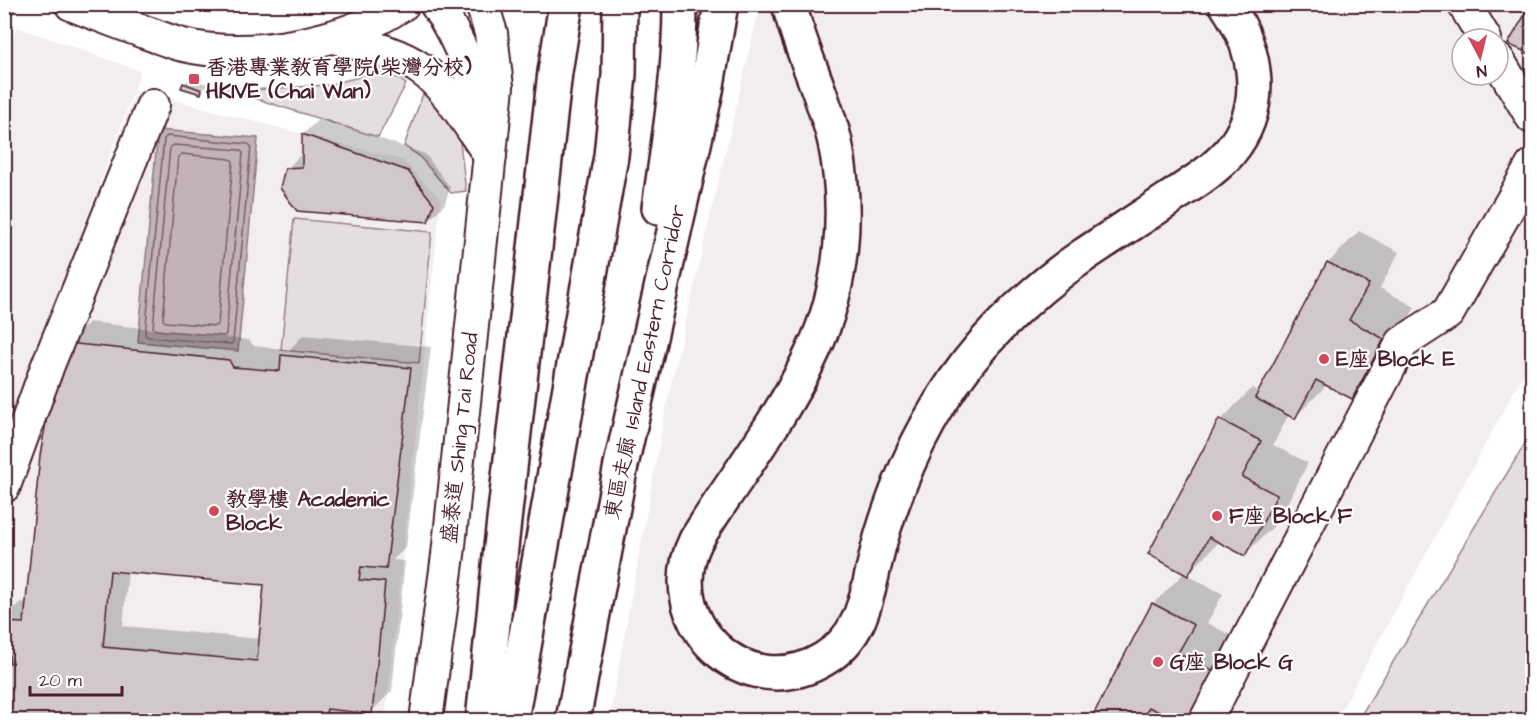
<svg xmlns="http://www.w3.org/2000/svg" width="1537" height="725" viewBox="0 0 1537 725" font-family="'Architects Daughter','LXGW WenKai TC',sans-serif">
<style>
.built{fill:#f2eeef;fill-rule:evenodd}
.green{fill:#e5dee0;stroke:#987e86;stroke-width:1.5}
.water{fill:#c1b3b6;stroke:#91787e;stroke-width:1.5}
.shadow{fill:#0003;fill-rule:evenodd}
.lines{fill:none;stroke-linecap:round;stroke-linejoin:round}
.shore{stroke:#7a5a63;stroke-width:1.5}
.building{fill:#d2c7cb;stroke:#4a1f2b;stroke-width:1.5;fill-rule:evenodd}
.minor-casing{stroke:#4a1f2b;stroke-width:36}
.highway-casing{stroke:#4a1f2b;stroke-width:38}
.minor{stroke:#fff;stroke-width:32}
.highway{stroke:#fff;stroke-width:33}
.rail{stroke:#4a1f2b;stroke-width:4.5}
.poi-dot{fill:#d1495b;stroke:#fff;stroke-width:2}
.labels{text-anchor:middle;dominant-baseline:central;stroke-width:4.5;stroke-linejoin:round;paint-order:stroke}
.poi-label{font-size:21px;font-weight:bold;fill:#4a1f2b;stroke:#fff;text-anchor:start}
.street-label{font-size:21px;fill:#4a1f2b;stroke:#fff}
</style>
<rect width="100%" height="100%" fill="#fff"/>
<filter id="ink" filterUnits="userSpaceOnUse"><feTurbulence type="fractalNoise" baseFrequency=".0167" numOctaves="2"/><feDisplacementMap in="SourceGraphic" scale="12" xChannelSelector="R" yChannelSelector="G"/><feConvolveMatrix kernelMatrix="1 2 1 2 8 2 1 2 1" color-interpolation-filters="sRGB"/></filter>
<g filter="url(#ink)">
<g class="built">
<path d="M760,5H1532V358L1336,720H609L667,401ZM1462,39H1498V75H1462Z"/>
<path d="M17,27L141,71L27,384L136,90L402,160L441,199L385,720H5L4,65Z"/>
</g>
<g class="green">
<path d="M386,70L406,84L378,137L218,87L219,85L251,90L328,85Z"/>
<path d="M423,94L431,96L459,134L466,191L451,193L418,155L404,146Z"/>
<path d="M294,219L432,232L419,363L281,350Z"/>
<path d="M1532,432V720H1358Z"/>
</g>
<path class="water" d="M158,130L258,138L238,351L138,342Z"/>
<g class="shadow">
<path d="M1532,5V54L1511,43Z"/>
<path d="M190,78L207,84L206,87L200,92L184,84Z"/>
<path d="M320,118L425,154L450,187L445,204L428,221L287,169L303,152V134Z"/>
<path d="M1359,231L1399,252L1380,288L1415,307L1384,365L1352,397L1327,385L1295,417L1289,414L1273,445L1308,463L1277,523L1245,554L1220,541L1187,575L1223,594L1207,623L1242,641L1215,694L1188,720H1178L1158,710L1148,720H1102L1094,716L1153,604L1185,572L1150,554L1221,420L1252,388L1259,392L1328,263Z"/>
<path d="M89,322L249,340L254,346L289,350L303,335L431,347L406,547L393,560L405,561L392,691L371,712L353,710V720H4V645L8,642H4V618L21,602H28L68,344ZM128,571L265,584L260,639L123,626Z"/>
</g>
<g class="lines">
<g class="shore">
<path d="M167,136L248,144L251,146L233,342L231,344L148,337L145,335L164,139Z"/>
<path d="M174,145L240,150L243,153L226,334L224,336L156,330L153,328L170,147Z"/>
<path d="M182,154L230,159L233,161L218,324L215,326L166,322L163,320L178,157Z"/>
</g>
</g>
<g class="building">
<path d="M1531,4H1532V55L1508,44Z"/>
<path d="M183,83L202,90L201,94L181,88Z"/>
<path d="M302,134L408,171L434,204L428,222L297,211L280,188L285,168L302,167Z"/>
<path d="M1327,262L1369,284L1349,320L1384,339L1352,399L1316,380L1295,419L1255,398Z"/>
<path d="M67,343L229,360L233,367L280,371L281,355L411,368L386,569L361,567L359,580L385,582L372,714L327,709L324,720H4V663H10L7,643H4V622L24,623L40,455L48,411ZM110,571L264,585L257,661L103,647Z"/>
<path d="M1219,419L1261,441L1242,477L1277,495L1245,556L1209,537L1188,576L1148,554Z"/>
<path d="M1152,603L1194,625L1178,653L1213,671L1188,720H1175L1149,707L1142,720H1099L1092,717Z"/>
</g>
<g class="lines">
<defs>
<g id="minor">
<path d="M71,4C95,14 120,23 144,32C157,36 170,42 183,45C250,61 346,43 403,4"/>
<path d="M436,4C463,45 475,80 484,128"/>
<path d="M1464,4L1485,39"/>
<path d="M334,37C363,45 395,51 421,69C447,86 471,129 490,155"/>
<path d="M1498,60L1532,117"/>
<path d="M4,486L48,365L153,105"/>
<path d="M426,720L448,555L497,87L491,33L482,4"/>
<path d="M1206,720L1402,343L1448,313L1532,166"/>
</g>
<g id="highway">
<path d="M789,4C801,52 824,95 835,142C849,210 843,288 813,351C782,419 735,477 696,540C656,621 745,707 824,659C863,636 866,597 876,558C881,534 890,509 899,486C921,429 955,372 998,328C1024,301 1053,276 1084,255C1112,236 1141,218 1169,199C1190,185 1212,172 1229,153C1267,108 1258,50 1226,4"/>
<path d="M659,208C669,140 680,73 680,4"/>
<path d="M483,720L501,547L555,72L566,4"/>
<path d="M511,720L611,156L619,75L620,4"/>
<path d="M573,720L621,465L706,91L721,4"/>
</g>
</defs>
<use href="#minor" class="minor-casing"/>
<use href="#highway" class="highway-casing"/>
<use href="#minor" class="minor"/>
<use href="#highway" class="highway"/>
<path class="rail" d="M4,32L14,4"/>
</g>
</g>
<g class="poi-dot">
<rect x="188" y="73" width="12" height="12" rx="3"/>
<circle cx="1324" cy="359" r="6"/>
<circle cx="214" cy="511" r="6"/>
<circle cx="1217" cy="516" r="6"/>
<circle cx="1158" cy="662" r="6"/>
</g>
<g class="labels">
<g class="poi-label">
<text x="206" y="67">香港專業教育學院(柴灣分校)<tspan x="206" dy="24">HKIVE (Chai Wan)</tspan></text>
<text x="1336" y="359">E座 Block E</text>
<text x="226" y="499">教學樓 Academic<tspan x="226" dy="24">Block</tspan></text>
<text x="1229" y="516">F座 Block F</text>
<text x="1170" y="662">G座 Block G</text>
</g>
<g class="street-label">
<text transform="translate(645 362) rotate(-78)">東區走廊 Island Eastern Corridor</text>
<text transform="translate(460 438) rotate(-84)">盛泰道 Shing Tai Road</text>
</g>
</g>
<rect width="1537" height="725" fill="none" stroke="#fff" stroke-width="24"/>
<rect x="12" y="12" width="1513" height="701" fill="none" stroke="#4a1f2b" stroke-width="2" filter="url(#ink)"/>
<g transform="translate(1480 57) rotate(173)"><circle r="28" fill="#ffffff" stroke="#b7a5aa" stroke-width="1.5"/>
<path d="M0-4.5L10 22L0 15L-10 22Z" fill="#d1495b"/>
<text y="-9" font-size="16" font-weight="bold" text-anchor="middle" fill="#4a1f2b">N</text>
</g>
<path d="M30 686v9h92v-9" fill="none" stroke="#4a1f2b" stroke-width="3"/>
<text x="39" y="686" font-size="18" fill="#4a1f2b" stroke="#ffffff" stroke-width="4.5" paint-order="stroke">20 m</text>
</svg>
